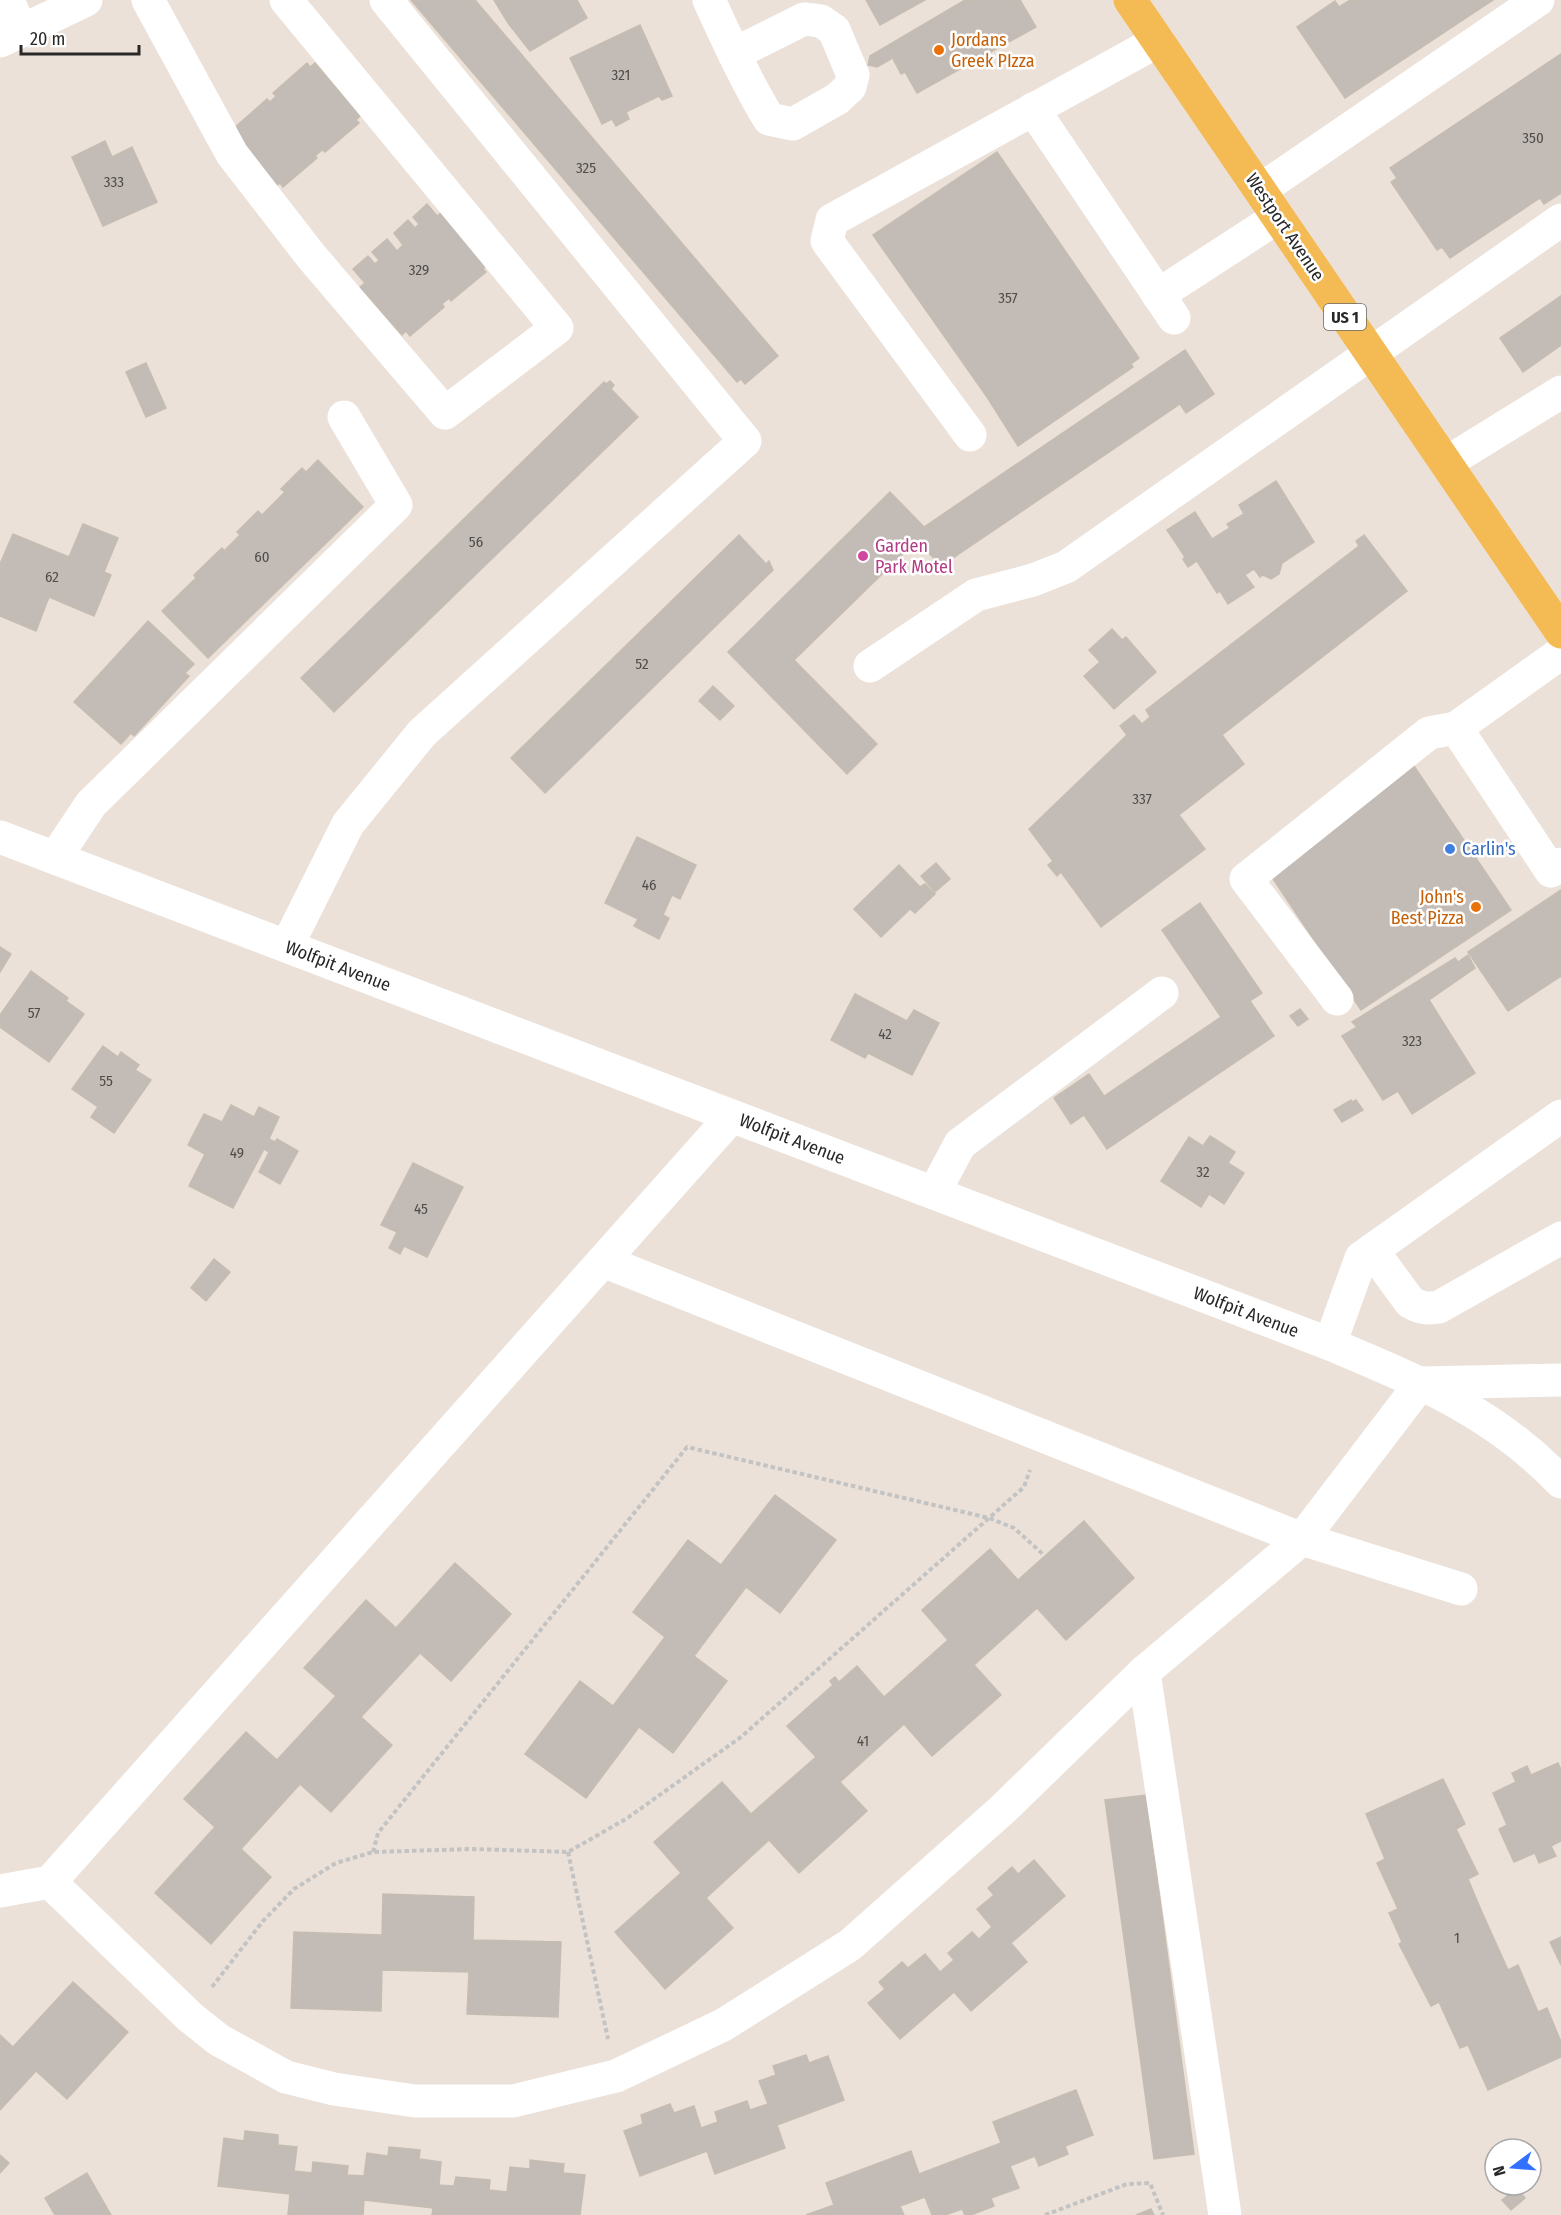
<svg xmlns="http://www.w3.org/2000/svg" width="1561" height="2215" viewBox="0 0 1561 2215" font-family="'Fira Sans Condensed',sans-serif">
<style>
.building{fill:#c3bbb5;stroke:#c6bdb2;stroke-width:1.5}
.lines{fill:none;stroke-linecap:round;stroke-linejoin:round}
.path{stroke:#c3c3c3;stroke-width:4;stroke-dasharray:4.5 3;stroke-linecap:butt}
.minor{stroke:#fff;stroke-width:33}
.major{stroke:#f4bb54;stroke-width:33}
.food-dot{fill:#e8710a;stroke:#fff;stroke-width:2}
.hotel-dot{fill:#d1479c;stroke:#fff;stroke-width:2}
.shop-dot{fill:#3f7fe0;stroke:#fff;stroke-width:2}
.labels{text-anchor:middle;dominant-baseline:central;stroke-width:5;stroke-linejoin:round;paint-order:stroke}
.number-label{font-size:15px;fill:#4f4d4b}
.shield{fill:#fff;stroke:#686868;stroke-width:1.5}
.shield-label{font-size:16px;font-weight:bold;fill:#282828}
.food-label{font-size:18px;fill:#c56008;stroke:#fff;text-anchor:start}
.street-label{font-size:18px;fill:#282828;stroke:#fff}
.hotel-label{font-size:18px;fill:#b23c85;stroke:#fff;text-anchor:start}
.shop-label{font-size:18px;fill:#366cbe;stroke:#fff;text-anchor:start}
</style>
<rect width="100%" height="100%" fill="#ebe1d8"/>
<g class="building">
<path d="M411,0H475L778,356L745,384L741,379L737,382Z"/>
<path d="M494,0H577L587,18L530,51L508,23Z"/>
<path d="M866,0H925L880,25Z"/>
<path d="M965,0H1020L1036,27L917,93L905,72L901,74L891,55V59L877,67L868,65L870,56Z"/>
<path d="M1350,0H1493L1345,98L1297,27L1335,1L1339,7Z"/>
<path d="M640,25L672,96L662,100L659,96L626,112L629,119L616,126L612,119L602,124L570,58Z"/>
<path d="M1561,54V193L1544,204L1540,198L1450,258L1442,247L1437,250L1391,182L1397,178L1390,168Z"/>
<path d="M307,63L310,67L315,63L360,116L356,120L359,123L325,152L322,150L315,156L317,158L283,187L280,183L275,186L233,129L267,99L270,102L276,96L273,93Z"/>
<path d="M105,141L112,157L132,147L157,202L103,226L72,157Z"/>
<path d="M997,152L1139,358L1131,364L1133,367L1018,446L987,397L873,235Z"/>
<path d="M427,204L437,216L442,212L487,265L483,269L486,272L451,301L449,298L442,304L444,307L410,336L406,331L402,335L360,287L365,283L353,269L368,256L375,264L379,260L372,252L387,239L397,251L403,245L394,233L408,220L415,228L419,224L413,217Z"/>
<path d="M1561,296V345L1523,372L1500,338Z"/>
<path d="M1185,350L1214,394L1186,413L1180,404L941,566L917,540L794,660L877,744L847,774L728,652L890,492L924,527Z"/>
<path d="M146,363L166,408L146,417L126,372Z"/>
<path d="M610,381L614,385L611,389L638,417L334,712L301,678L604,382L606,384Z"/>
<path d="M318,460L363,507L208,658L162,611L196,578L194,575L222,548L224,551L240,535L237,532L258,511L262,515L285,492L281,489L302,468L306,472Z"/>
<path d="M1276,481L1314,542L1282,563L1279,574L1271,579L1263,575L1260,577L1254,569L1245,575L1254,587L1228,604L1220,591L1217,593L1197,561L1188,567L1183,559L1185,557L1167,530L1195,512L1212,539L1230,528L1227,524L1244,514L1239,505Z"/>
<path d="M83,524L118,538L104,572L111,575L94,616L49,597L36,631L0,616V564L13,534L69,557Z"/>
<path d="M739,535L766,564L769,561L773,570L545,793L511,758Z"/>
<path d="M1364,535L1407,591L1222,735L1244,764L1179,815L1205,849L1101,927L1061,872L1057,876L1048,865L1053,861L1029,829L1127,735L1120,726L1134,715L1142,724L1150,717L1146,710L1359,546L1356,541Z"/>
<path d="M148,621L194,664L185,673L189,676L134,736L131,733L121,744L74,702Z"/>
<path d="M1112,629L1122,640L1126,637L1156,672L1114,709L1084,676L1100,662L1089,650Z"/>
<path d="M713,686L734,706L720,720L699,701Z"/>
<path d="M1414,766L1511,910L1361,1010L1271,876Z"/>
<path d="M637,837L696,865L680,899L672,895L663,915L669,918L659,939L634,926L638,919L605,903Z"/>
<path d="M936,863L950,879L935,892L921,876Z"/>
<path d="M899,865L920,887L925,884L935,894L915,913L910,909L881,937L854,909Z"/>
<path d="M1561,890V976L1508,1011L1468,952Z"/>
<path d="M1200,903L1262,993L1250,1001L1274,1036L1107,1149L1084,1115L1071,1124L1054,1098L1089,1074L1104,1096L1221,1017L1162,930Z"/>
<path d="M0,947L11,954L0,972Z"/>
<path d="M1468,955L1475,968L1429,1000L1475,1073L1412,1114L1398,1091L1383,1100L1342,1036L1357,1027L1352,1022L1455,958L1458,962Z"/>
<path d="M31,971L68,998L66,1001L84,1014L49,1062L0,1027V1015Z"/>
<path d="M855,994L907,1021L914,1010L939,1023L912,1075L868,1053L865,1058L831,1040Z"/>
<path d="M1300,1009L1308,1019L1298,1026L1290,1016Z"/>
<path d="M103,1046L118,1057L121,1052L139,1065L135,1070L151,1080L114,1133L91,1117L98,1107L72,1089Z"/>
<path d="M1351,1100L1352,1102L1356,1100L1363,1110L1342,1122L1334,1110Z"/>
<path d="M231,1105L254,1117L259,1107L279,1117L269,1139L275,1142L277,1139L298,1151L280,1184L259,1172L269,1152L264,1149L233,1208L189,1186L205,1154L188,1145L204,1114L222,1122Z"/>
<path d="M1210,1136L1235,1152L1228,1163L1244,1173L1224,1204L1209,1194L1201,1207L1161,1181L1189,1137L1203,1146Z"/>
<path d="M413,1163L463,1187L427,1257L404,1246L400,1254L389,1248L397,1232L381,1225Z"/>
<path d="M214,1259L230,1272L206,1301L191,1288Z"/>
<path d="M775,1495L836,1540L780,1613L746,1587L694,1656L727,1681L673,1753L639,1727L586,1798L525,1754L580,1681L613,1706L665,1637L633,1612L688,1540L721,1565Z"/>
<path d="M1084,1521L1134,1578L1066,1640L1037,1608L974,1665L1001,1695L932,1756L904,1724L840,1782L867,1811L799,1873L769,1840L706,1898L733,1928L665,1989L615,1932L681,1873L654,1842L722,1782L751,1814L816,1757L787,1726L833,1685L830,1681L835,1677L839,1682L857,1666L884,1697L948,1640L922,1610L990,1549L1018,1580Z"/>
<path d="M455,1563L511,1614L451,1681L420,1653L361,1717L392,1745L331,1812L300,1784L241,1849L271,1877L211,1944L155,1893L215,1827L184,1799L246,1732L277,1760L336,1696L304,1668L366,1600L396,1628Z"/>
<path d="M1558,1763L1561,1770V1841L1551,1846L1556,1856L1539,1863L1535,1853L1514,1862L1499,1829L1507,1825L1493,1793L1516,1782L1512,1773L1527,1766L1531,1775Z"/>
<path d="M1443,1779L1465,1824L1456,1829L1478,1874L1468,1879L1481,1910L1508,1970L1518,1965L1538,2012L1547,2008L1561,2042V2057L1488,2090L1468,2045L1460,2048L1439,2002L1431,2006L1399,1944L1402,1942L1389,1913L1398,1909L1377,1863L1385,1859L1366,1814Z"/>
<path d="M1146,1795L1194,2154L1154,2159L1105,1800Z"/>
<path d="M1034,1860L1065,1896L1011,1943L1027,1962L971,2011L954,1992L900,2039L868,2003L885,1989L879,1982L902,1962L908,1968L925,1954L940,1972L954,1960L948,1953L972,1932L979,1939L992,1927L977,1909L994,1895L988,1888L1012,1867L1018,1874Z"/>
<path d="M383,1894L474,1897L473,1940L561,1942L558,2017L467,2014L469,1972L382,1970L381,2011L291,2008L294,1932L382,1935Z"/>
<path d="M1561,1937V1965L1550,1942Z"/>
<path d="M73,1982L128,2032L67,2099L36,2071L0,2110V2035L13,2047Z"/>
<path d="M806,2055L809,2063L828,2056L844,2100L777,2125L785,2148L715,2174L707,2151L640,2176L624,2131L643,2124L641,2115L670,2104L674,2113L694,2106L701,2128L718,2122L715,2112L747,2101L750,2110L768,2104L759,2081L776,2075L773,2066Z"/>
<path d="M1076,2090L1093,2135L1065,2146L1068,2154L1039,2166L1035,2156L1010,2166L1019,2188L991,2198L994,2206L971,2215H965L962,2209L945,2215H932L925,2197L900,2206L904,2215H806L834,2205L826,2183L911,2151L919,2174L1001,2143L993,2122Z"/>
<path d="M245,2131L278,2135V2145L297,2147L294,2171L312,2173L313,2162L348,2166L347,2175L364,2176L367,2153L388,2156L389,2147L420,2150L419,2159L441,2162L439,2185L454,2186L456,2177L490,2180L489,2190L507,2192L510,2167L530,2169V2160L564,2164L563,2173L585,2175L580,2215H432L433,2208L364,2200L363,2215H288L290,2194L218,2186L224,2138L244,2141Z"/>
<path d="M0,2155L9,2163L0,2173Z"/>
<path d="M87,2173L111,2215H55L45,2198Z"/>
<path d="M1517,2188L1525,2198L1511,2210L1502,2200Z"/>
<path d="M1151,2209L1154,2215H1136Z"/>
</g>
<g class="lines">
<g class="path">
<path d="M373,1852L378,1833L687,1447L989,1518L1014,1528L1045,1556"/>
<path d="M568,1852L608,2039"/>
<path d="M212,1987L263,1921L294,1889L336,1863L373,1852L472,1849L568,1852L626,1819L741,1737L1024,1487L1030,1470"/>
<path d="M1045,2215L1127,2184L1150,2183L1163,2215"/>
</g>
<g class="minor">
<path d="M8,0L21,31"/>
<path d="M148,0L232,154L311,256L445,413L557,328L286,0"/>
<path d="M709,0C728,41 746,81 769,119L793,124L837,99L850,87L853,75L834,30L821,21L804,19L734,54"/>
<path d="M0,41L86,0"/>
<path d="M1033,109L1174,318"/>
<path d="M1260,190L1538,0"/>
<path d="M1158,295L1278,217"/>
<path d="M970,435L827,241L832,220L1158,41"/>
<path d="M1446,463L1561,392"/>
<path d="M1561,653L1456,728L1551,871L1561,864"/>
<path d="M870,666L976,595L1033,580L1066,567L1561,220"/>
<path d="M0,837L1330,1344C1417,1381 1493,1411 1561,1482"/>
<path d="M55,858L91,804L396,505L344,417"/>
<path d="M287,946L348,824L422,733L745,441L386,0"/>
<path d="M1337,999L1246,879L1429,733L1456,728"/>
<path d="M934,1193L960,1144L1162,993"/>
<path d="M1372,1250L1410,1302C1420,1308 1427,1309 1439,1307L1561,1238"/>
<path d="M603,1261L1302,1539L1461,1589"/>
<path d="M1330,1344L1361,1258L1561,1116"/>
<path d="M1144,1672L1225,2215"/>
<path d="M50,1882L190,2017L219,2040L286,2077L334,2089L415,2101H513L616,2076L723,2025L850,1945L1002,1810L1144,1672L1302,1539L1421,1383L1561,1380"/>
<path d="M0,1891L50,1882L732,1116"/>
</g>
<path class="major" d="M1130,0L1561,632"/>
</g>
<g class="food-dot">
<circle cx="939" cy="50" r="6"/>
<circle cx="1476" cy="907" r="6"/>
</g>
<circle class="hotel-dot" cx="863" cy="556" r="6"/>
<circle class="shop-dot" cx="1450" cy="849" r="6"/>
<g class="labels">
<g class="number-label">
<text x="621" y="75">321</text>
<text x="1533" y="138">350</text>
<text x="586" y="168">325</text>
<text x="114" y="182">333</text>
<text x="419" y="270">329</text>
<text x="1008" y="298">357</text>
<text x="476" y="542">56</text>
<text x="262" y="557">60</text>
<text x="52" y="577">62</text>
<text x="642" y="664">52</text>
<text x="1142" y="799">337</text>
<text x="649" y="885">46</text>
<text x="34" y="1013">57</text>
<text x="885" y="1034">42</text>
<text x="1412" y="1041">323</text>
<text x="106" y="1081">55</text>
<text x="237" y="1153">49</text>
<text x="1203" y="1172">32</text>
<text x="421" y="1209">45</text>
<text x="863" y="1741">41</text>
<text x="1457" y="1938">1</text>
</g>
<rect class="shield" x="1324" y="304" width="42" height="26" rx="4.5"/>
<g class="shield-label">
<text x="1345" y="317">US 1</text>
</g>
<g class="food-label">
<text x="951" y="40">Jordans<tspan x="951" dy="21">Greek PIzza</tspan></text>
<text x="1464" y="897" text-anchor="end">John's<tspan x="1464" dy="21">Best Pizza</tspan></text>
</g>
<g class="street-label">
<text transform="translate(1285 227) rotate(56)">Westport Avenue</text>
<text transform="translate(338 966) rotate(21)">Wolfpit Avenue</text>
<text transform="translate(792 1139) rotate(21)">Wolfpit Avenue</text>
<text transform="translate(1246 1312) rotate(21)">Wolfpit Avenue</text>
</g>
<g class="hotel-label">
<text x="875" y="546">Garden<tspan x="875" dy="21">Park Motel</tspan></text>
</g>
<g class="shop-label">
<text x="1462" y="849">Carlin's</text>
</g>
</g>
<g transform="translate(1513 2167) rotate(254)"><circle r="28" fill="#ffffff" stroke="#a9a9a9" stroke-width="1.5"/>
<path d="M0-4.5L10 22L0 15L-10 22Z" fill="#3271ff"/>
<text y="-9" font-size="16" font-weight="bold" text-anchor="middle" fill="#282828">N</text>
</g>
<path d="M21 45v9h118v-9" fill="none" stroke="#282828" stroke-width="3"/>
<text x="30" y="45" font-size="18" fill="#282828" stroke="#ffffff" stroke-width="4.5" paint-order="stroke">20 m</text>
</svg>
